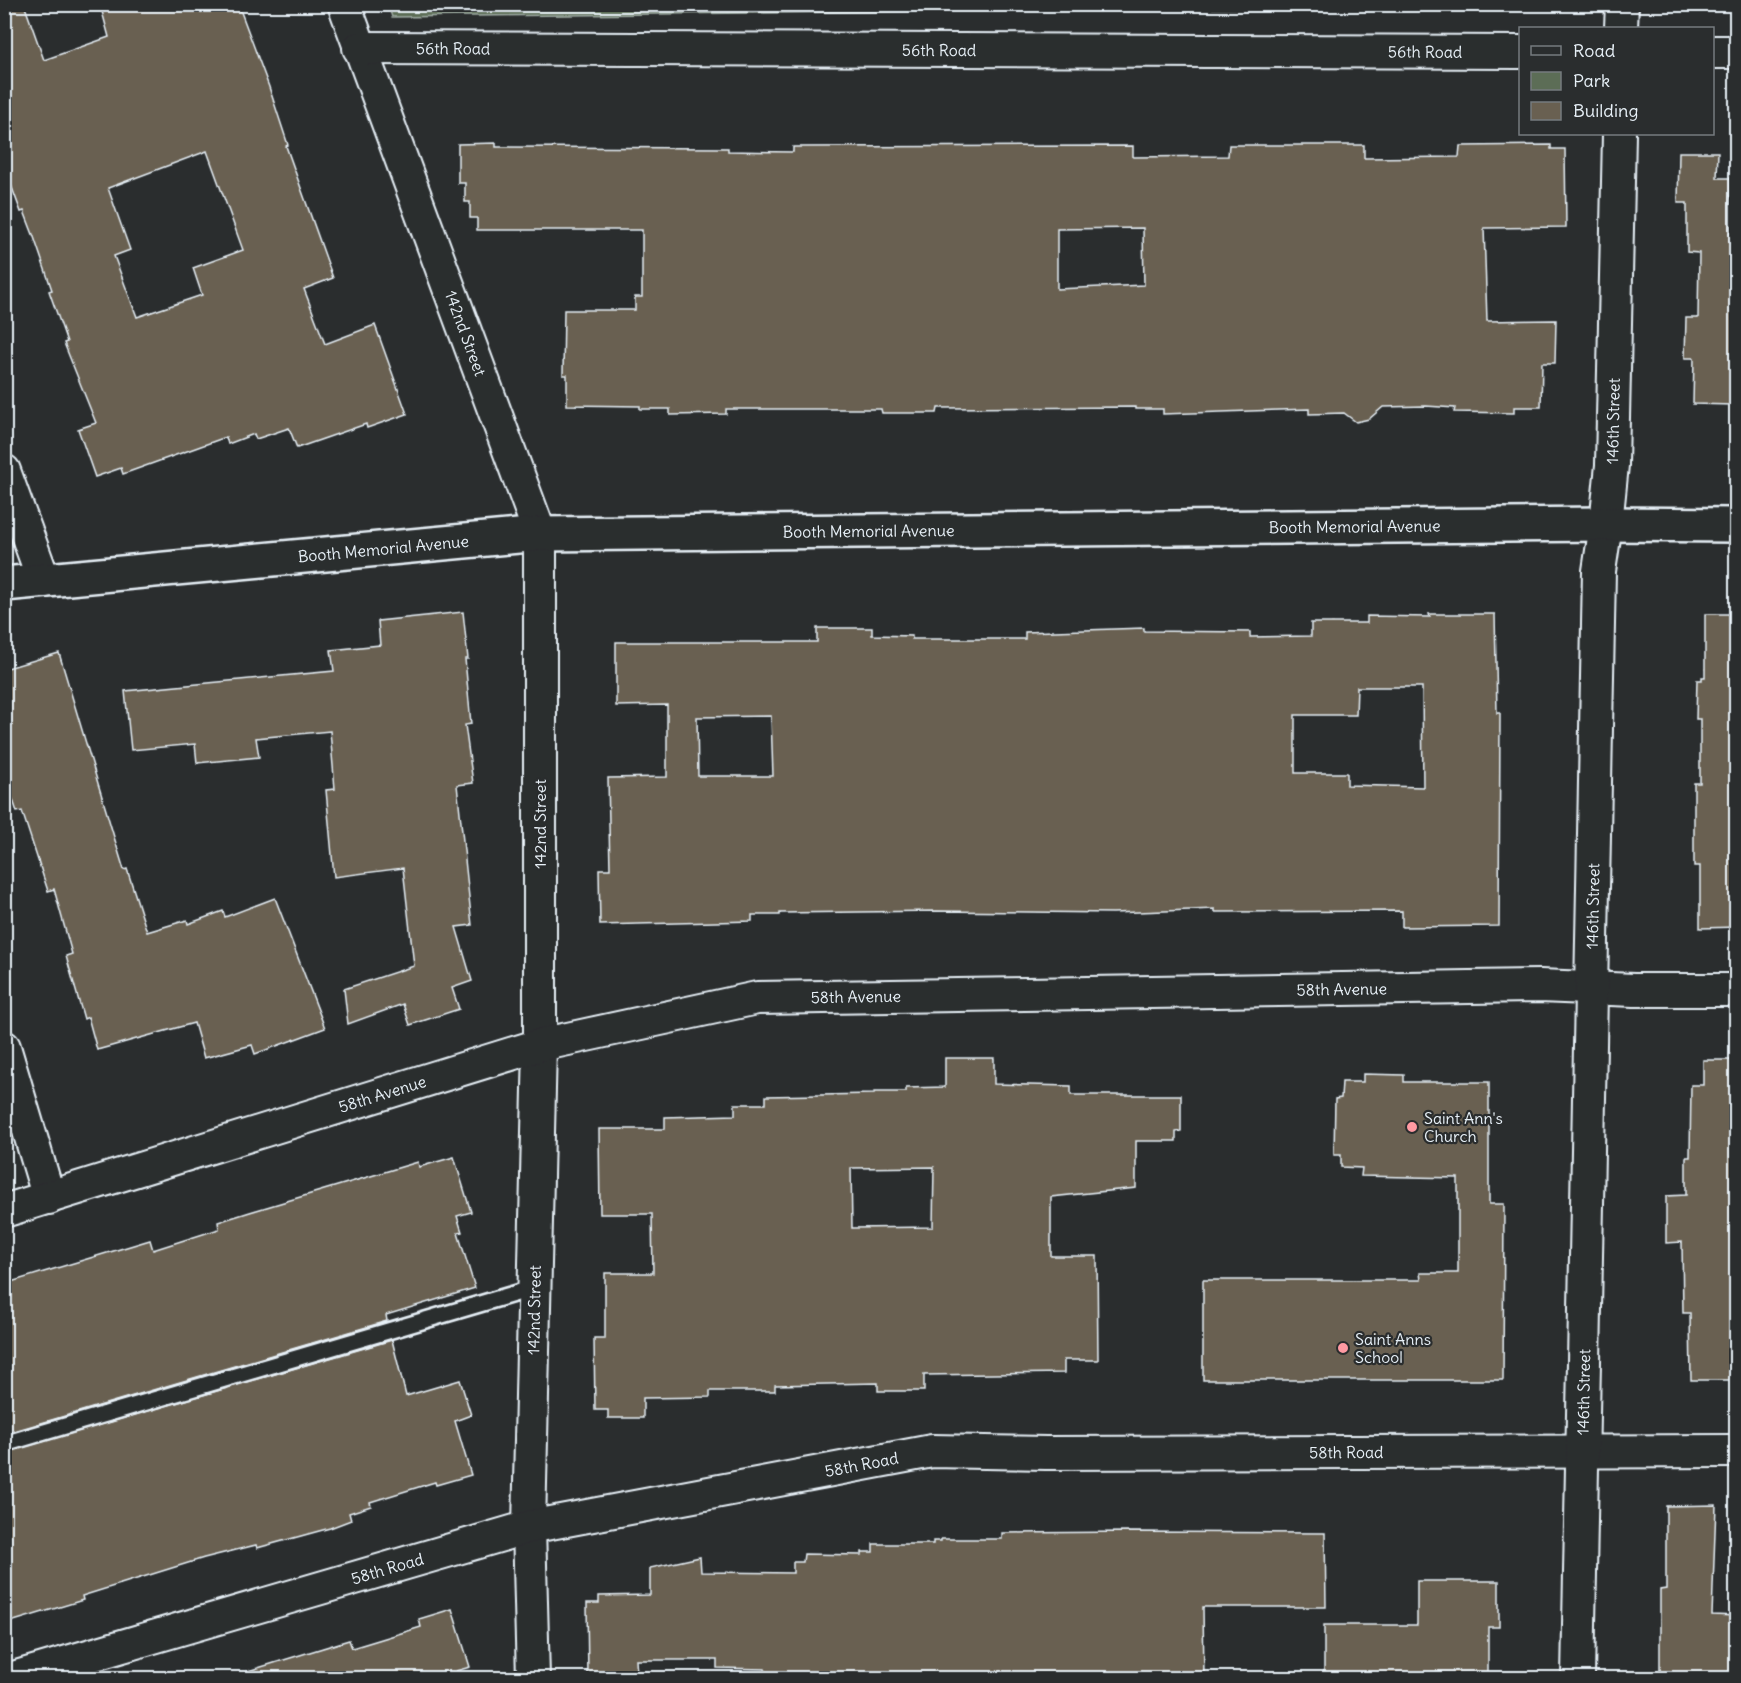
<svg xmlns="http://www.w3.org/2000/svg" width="1741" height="1683" viewBox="0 0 1741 1683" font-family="Delius,sans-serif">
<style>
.green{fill:#5c6d56;stroke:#a2afa7;stroke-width:1.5}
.building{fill:#696051;stroke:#e8f1f8;stroke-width:1.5;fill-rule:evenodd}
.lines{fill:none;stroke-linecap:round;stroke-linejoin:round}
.lane-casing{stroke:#e8f1f8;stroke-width:20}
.street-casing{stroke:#e8f1f8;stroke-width:36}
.secondary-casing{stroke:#e8f1f8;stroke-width:38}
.lane{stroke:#2a2d2e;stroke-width:15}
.street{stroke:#2a2d2e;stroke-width:32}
.secondary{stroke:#2a2d2e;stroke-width:33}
.poi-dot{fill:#ff9aa2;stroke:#2a2d2e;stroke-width:2}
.labels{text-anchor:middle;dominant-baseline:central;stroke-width:4.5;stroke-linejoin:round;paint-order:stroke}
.street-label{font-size:16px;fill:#e8f1f8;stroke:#2a2d2e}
.poi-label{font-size:16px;fill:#e8f1f8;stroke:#2a2d2e;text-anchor:start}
</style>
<rect width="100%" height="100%" fill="#2a2d2e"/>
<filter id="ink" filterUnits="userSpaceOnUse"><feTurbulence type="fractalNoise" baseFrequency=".0167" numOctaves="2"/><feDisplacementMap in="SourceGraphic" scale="12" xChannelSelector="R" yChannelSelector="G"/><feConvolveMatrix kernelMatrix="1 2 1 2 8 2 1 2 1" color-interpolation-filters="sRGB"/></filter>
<g filter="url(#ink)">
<path class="green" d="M1570,4L392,17L388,5V4Z"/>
<g class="building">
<path d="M4,4H24L44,60L109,37L100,4H238L269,87L288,145L286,146L333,278L304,289L325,344L375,325L407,414L367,428L366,424L297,448L289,428L256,439L254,434L228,444L226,437L123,474L121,468L95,477L78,429L96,423L64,343L67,342L49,291L52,290L34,237L24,211L21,212L4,166ZM207,151L243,250L193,268L202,295L137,317L114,256L130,250L108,188Z"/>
<path d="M496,143V147L728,148V151L793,152V147L1133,146V157L1228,156L1229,145H1364V158L1459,157L1460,146L1551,145V149H1565L1566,227L1484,228L1487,321L1556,320L1555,363H1542L1541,407H1514V413L1454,412L1455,408L1426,406L1383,407L1369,419L1356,422L1344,413L1309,414V409L1163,414V409H1135V407L938,408L937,413H882L881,409H726V414L670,415V409H640V406L567,405V375H563L564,310H635V297H642V230H477V218H470V202H465V183H458V144ZM1143,228L1144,285L1057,289V229Z"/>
<path d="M1679,152H1718L1717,178H1730V258H1737L1733,405L1693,404L1694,358H1685L1686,318H1698L1699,253L1687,252V203H1678Z"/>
<path d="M463,612L468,659H465L471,724L465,725L473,783L457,785L472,925L456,927L472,981L452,988L459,1009L410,1025L403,1004L348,1024L344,989L414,966L403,868L334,877L326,790L335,789L330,731L256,738L259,757L197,763L195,744L131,750L125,691L334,671L331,650L380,645L378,621Z"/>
<path d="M1429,614H1495L1497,713H1500L1499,926L1402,927V911L1215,912V909L1113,913L937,911L780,913V915H752V921L600,925L599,869H610L608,778L667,777V705L616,706V642H817V628H872V635L912,636V639H1025V632L1144,628V631L1250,632V637L1311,636V623H1367V616L1430,617ZM1357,687H1422L1423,787L1347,785V773H1295V715H1356ZM771,716L773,776H698L697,717Z"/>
<path d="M1705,614H1737V927L1700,928V866H1694V783H1700V719H1696L1697,680H1702V677H1705Z"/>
<path d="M59,653L114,837L124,870L127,869L147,932L187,920L188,924L223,911L225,917L275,898L325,1028L255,1054L252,1045L204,1058L194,1023L97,1050L88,1017L84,1019L66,956L72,954L54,889L48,891L22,811L17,812L4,773V669Z"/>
<path d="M945,1058H994V1084L1071,1086V1095H1181V1131L1176,1132V1141H1136V1188L1051,1197V1256H1097L1098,1360H1064V1373L924,1375V1391H878V1383L775,1385V1391H710V1397L643,1398V1418H608V1410H595L594,1338H605V1273H653L652,1214H600L599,1129H665V1117L735,1115V1104H766V1096L874,1094V1092H906V1088L945,1087ZM934,1167L933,1227L852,1228L851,1168Z"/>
<path d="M1703,1060H1737V1380H1691L1690,1313H1683L1682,1242L1666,1243V1196L1686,1195V1157H1690L1691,1085H1703Z"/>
<path d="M1363,1074L1404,1075V1082H1489V1204H1504L1503,1380H1203V1280H1421L1420,1273H1458V1178L1361,1176L1362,1168L1341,1167V1155H1334L1335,1099L1341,1098L1342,1082H1363Z"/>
<path d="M454,1157L471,1212L457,1216L462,1232L458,1233L475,1288L386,1315L387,1321L4,1434V1284L150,1240L153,1250L219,1229L218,1222L250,1212L418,1162L419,1167Z"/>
<path d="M392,1340L406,1396L460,1380L471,1415L455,1421L471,1475L436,1485L435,1482L370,1502L371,1506L349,1513L351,1520L330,1528L257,1548L256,1545L204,1558L82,1596L83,1600L4,1624V1453Z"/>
<path d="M1716,1505L1712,1615L1737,1616V1678H1660V1590L1666,1589V1506Z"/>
<path d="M1132,1532L1325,1533L1326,1607H1203L1204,1677L765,1678V1669L717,1668V1660H636L637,1676L588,1677L587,1603H599V1596L650,1595V1568L700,1557L701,1572L793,1573V1562H803L804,1554L862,1555V1552H873V1544H933V1541H941V1539H1002V1533Z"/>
<path d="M1417,1581H1499V1627H1488V1678H1393V1675L1324,1677V1625H1417Z"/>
<path d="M452,1609L470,1667L456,1671L458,1678H249L248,1671L349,1640L352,1648L385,1638L421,1627L419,1619Z"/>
</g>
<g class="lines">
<defs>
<path id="lane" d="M4,1444L534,1288"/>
<g id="street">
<path id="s1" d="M344,4L540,534V1045L529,1527L533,1678"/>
<path d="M1621,28L1622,4"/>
<path id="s2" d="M359,48L1520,52"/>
<path d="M1712,52H1736"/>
<path d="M4,471L44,581"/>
<path d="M4,1047L49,1198"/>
<path id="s3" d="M4,1211L540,1045L757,998L1540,986L1634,990H1736"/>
<path id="s4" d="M13,1678L529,1527L932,1451L1046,1453L1736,1451"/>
<path id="s5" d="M1578,1678L1599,571L1606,524L1612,465L1619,134"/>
</g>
<g id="secondary">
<path id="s6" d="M4,584L540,534L1606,524L1736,525"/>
</g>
</defs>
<use href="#lane" class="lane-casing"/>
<use href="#street" class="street-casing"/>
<use href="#secondary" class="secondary-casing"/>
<use href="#lane" class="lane"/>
<use href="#street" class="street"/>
<use href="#secondary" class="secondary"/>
</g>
</g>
<g class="poi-dot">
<circle cx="1412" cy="1127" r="6"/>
<circle cx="1343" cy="1348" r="6"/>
</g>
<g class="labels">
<g class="street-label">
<text stroke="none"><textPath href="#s2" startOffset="94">56th Road</textPath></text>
<text stroke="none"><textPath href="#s2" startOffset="580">56th Road</textPath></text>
<text stroke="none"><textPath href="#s2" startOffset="1066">56th Road</textPath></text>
<text stroke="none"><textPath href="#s1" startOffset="351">142nd Street</textPath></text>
<text stroke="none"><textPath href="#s5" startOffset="1258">146th Street</textPath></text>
<text stroke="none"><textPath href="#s6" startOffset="1353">Booth Memorial Avenue</textPath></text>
<text stroke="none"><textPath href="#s6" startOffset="867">Booth Memorial Avenue</textPath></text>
<text stroke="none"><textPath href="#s6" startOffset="381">Booth Memorial Avenue</textPath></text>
<text transform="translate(540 824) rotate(-90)">142nd Street</text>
<text stroke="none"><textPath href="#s5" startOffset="772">146th Street</textPath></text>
<text stroke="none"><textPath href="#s3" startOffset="1368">58th Avenue</textPath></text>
<text stroke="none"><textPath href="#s3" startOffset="882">58th Avenue</textPath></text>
<text stroke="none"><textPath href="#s3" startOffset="396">58th Avenue</textPath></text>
<text transform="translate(534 1310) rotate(-89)">142nd Street</text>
<text stroke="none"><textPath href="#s5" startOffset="286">146th Street</textPath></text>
<text stroke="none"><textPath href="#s4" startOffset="1362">58th Road</textPath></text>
<text stroke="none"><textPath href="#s4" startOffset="876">58th Road</textPath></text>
<text stroke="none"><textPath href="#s4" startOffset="390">58th Road</textPath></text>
</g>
<g class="poi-label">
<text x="1424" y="1118">Saint Ann's<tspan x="1424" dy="18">Church</tspan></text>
<text x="1355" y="1339">Saint Anns<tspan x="1355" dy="18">School</tspan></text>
</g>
</g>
<rect width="1741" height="1683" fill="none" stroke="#2a2d2e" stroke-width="24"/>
<rect x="12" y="12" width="1717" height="1659" fill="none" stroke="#e8f1f8" stroke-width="2" filter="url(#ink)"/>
<rect x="1519" y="27" width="195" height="108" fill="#2a2d2e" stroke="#767b7f" stroke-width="1.5"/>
<rect x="1531" y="46" width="30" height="9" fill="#2a2d2e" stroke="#767b7f" stroke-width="1.5"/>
<text x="1573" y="57" font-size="18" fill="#e8f1f8">Road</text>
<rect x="1531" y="72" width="30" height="18" fill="#5c6d56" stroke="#767b7f" stroke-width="1.5"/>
<text x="1573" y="87" font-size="18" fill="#e8f1f8">Park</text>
<rect x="1531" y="102" width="30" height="18" fill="#696051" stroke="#767b7f" stroke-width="1.5"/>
<text x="1573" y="117" font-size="18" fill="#e8f1f8">Building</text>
</svg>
